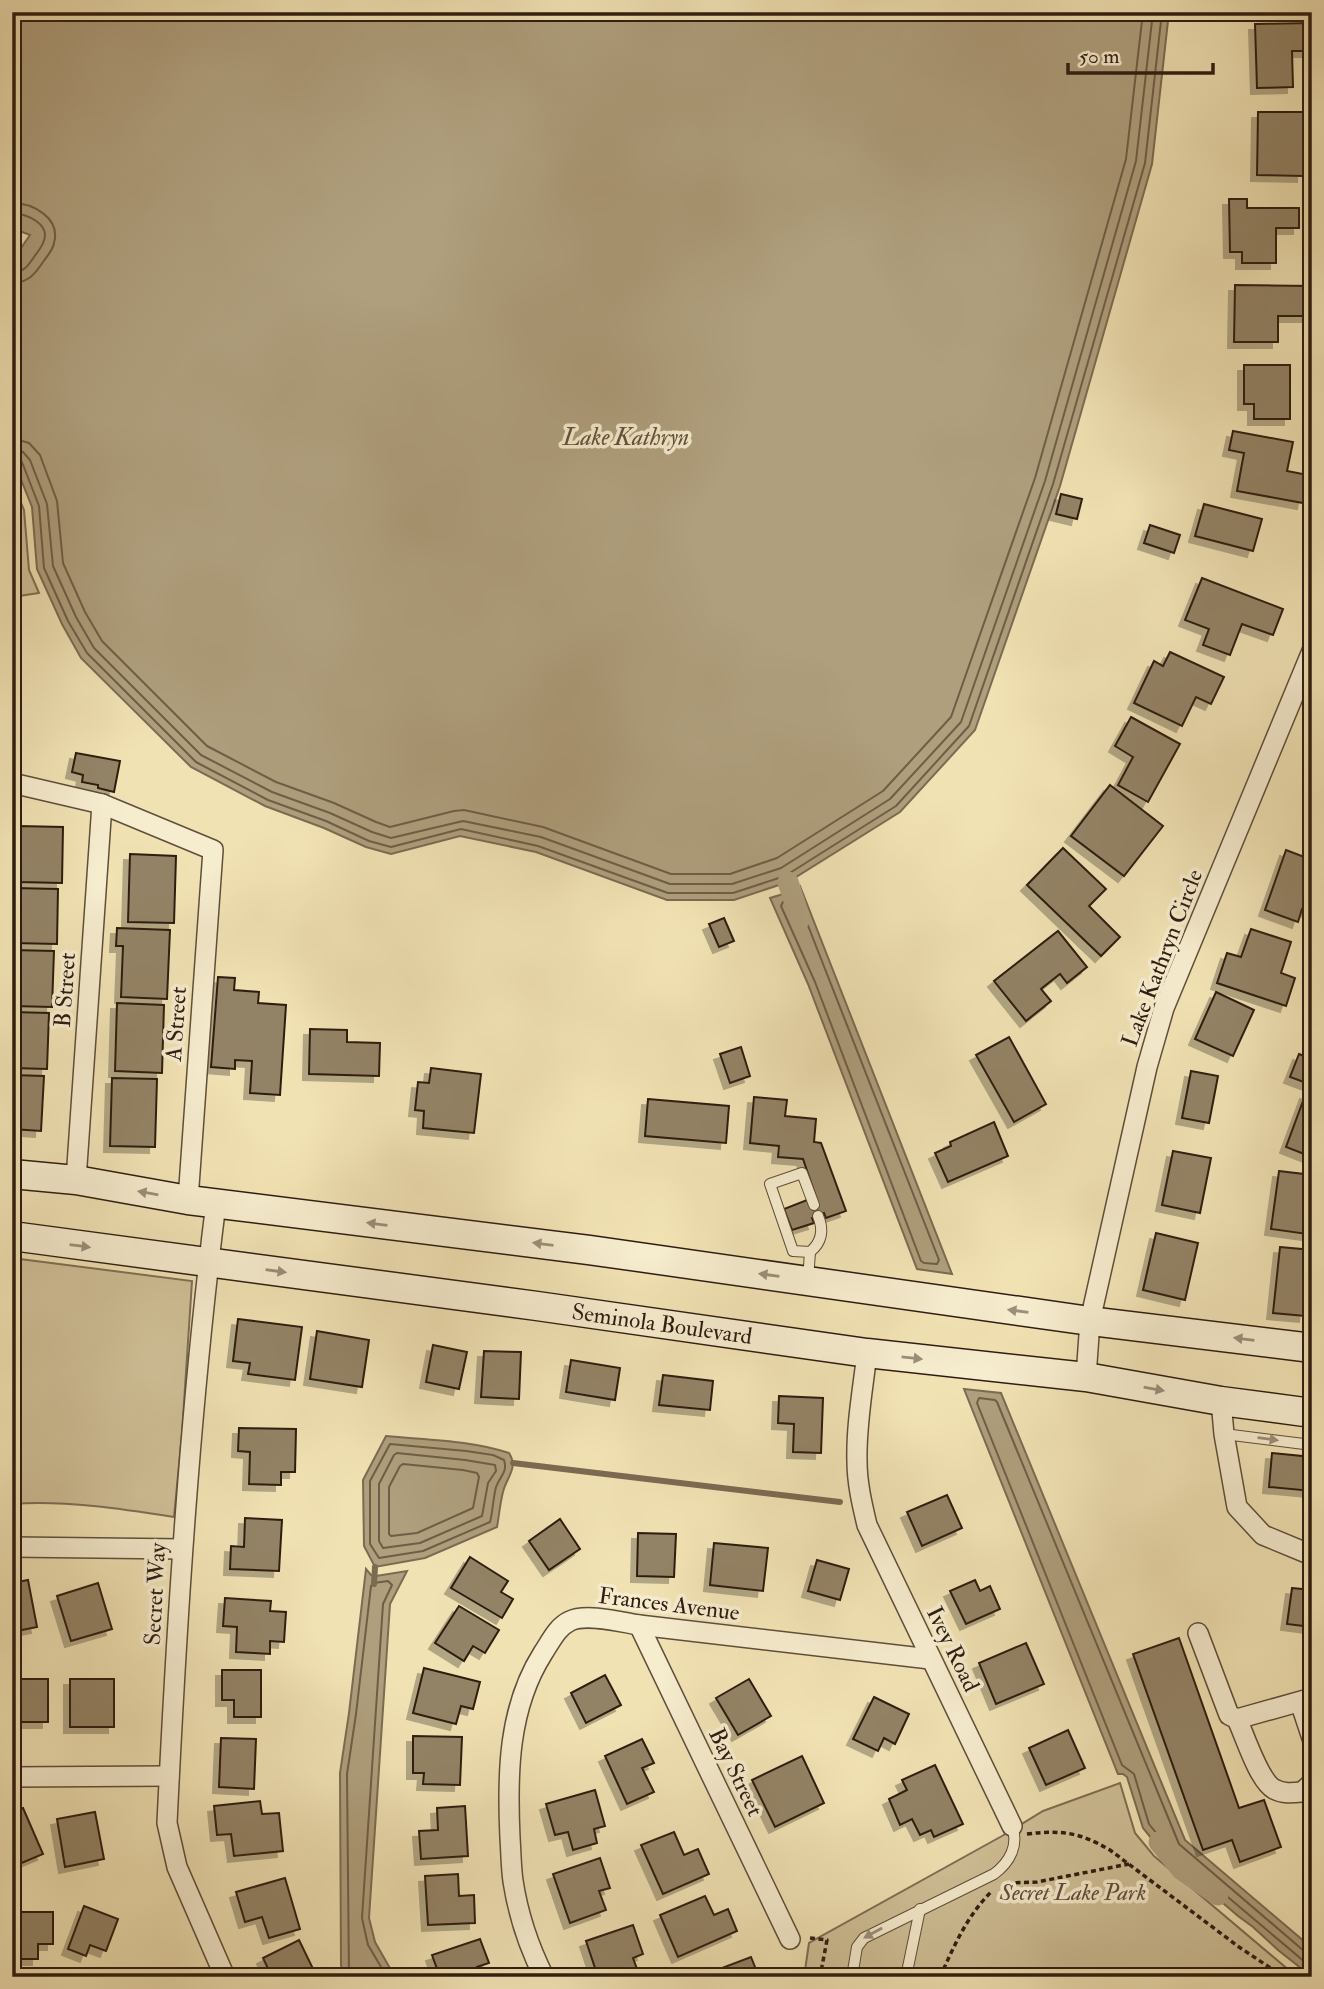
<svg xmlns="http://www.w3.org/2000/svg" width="1324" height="1989" viewBox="0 0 1324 1989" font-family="'IM FELL Double Pica',serif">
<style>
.green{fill:#d0c098;stroke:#7f6e54;stroke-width:2}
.water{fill:#af9f7d;stroke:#7b6b52;stroke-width:2}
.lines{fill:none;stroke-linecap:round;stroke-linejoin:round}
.shore{stroke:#6e5e47;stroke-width:2}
.stream{stroke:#7b6b52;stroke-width:6}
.canal{stroke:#af9f7d;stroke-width:21}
.building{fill:#938366;stroke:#2e1c11;stroke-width:2;filter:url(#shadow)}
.service-casing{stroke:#5f4e3a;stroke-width:12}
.minor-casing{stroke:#5f4e3a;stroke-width:22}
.secondary-casing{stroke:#2e1c11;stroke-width:31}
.path{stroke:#2e1c11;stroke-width:3.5;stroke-dasharray:5 3.5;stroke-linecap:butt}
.service{stroke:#f6ecce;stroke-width:10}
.minor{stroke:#f6ecce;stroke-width:19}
.secondary{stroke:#f6ecce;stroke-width:28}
.oneway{fill:#9c8e79}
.labels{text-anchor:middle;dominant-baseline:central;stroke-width:7;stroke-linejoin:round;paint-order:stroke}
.street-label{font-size:23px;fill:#2e1c11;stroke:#f6ecce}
.park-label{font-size:23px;font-style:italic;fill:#5f4d3a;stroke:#f6ecce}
.water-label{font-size:24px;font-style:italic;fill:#62503c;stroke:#f6ecce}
</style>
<defs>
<filter id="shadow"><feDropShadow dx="-6" dy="6" stdDeviation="0" flood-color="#0004"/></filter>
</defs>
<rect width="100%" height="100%" fill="#f1e2b4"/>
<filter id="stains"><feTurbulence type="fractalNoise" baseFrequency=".00286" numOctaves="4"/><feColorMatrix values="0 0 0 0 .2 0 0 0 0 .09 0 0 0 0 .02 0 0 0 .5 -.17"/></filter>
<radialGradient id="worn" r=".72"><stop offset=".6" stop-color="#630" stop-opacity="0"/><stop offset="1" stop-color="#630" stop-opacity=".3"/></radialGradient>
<g class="green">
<path d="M12,481L24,510L29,570L39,593L12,597Z"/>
<path d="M12,1258L192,1281L182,1433L174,1517C123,1509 65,1500 12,1504Z"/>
<path d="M1120,1783L1135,1833L1154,1856L1297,1977H804L809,1943L1002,1836L1043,1811Z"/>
</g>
<g class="water">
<path d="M12,12H1169L1152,164L1060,486L975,730L900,812L788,882L734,900H667L536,852L460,836L391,854L366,847L324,828L265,806L191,767L81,658L62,624L37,569L32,507L12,457V261L30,235L12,228Z"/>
<path d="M800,886L952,1274L917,1269L808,984L770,898L790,892Z"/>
<path d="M964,1389L1001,1393L1185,1840L1312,1948V1977L1278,1950L1253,1927L1238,1916L1160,1849L1143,1828L1127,1777L1123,1774H1118Z"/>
<path d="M386,1436C426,1440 471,1440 509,1453C519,1468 506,1478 503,1492C500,1503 499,1516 497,1527L425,1558L375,1567L364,1546L363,1480Z"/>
<path d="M366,1569L371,1575L376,1576L407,1571L390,1604L369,1918L375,1942L395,1977H343L341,1965L340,1773L349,1713Z"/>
</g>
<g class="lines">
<g class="shore">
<path d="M12,203C33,203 61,218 54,243C53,250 47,256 43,262C35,274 28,283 12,283"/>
<path d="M12,213C27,214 52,224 43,243C41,248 37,253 34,257C28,266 24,272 12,273"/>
<path d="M12,438L29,443L40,455L57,501L63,563L85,612L102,641L207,746L276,782L334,803L376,822L390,827L454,811L464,810L543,827L671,874H730L777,858L883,791L951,717L1035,478L1126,159L1143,12"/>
<path d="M12,449L23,452L30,460L47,504L53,566L76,617L94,648L201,755L272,792L330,813L372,832L391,838L463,821L541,837L670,884H732L781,868L890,799L961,722L1045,481L1136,161L1153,12"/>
<path d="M12,458L18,459L22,462L39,506L44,568L68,621L87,653L196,762L268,800L326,821L369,841L391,847L461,829L538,846L668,893H733L785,876L896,806L969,726L1053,484L1145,163L1162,12"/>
<path d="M794,898L798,900L939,1260L937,1264L924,1263L921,1261L815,982L781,906L783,902Z"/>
<path d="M390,1444L466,1451L493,1455L504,1460C508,1472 500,1476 496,1487C493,1498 493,1511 490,1522L423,1551L379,1558L370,1544V1481Z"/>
<path d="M397,1453L465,1460L495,1465L496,1471L488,1483L482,1516L420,1543L383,1548L379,1541V1484L394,1455Z"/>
<path d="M403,1464L463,1470L477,1473L479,1477L473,1508L417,1533L391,1536L389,1534V1487L400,1466Z"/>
<path d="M1312,1953L1304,1951L1179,1844L997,1402L995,1400L979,1398L977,1403L1122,1765L1134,1774L1149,1824L1165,1844L1312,1968"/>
<path d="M349,1977L347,1774L356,1714L371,1586L374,1583L388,1581L392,1585L383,1604L362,1918L368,1945L387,1977"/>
</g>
<g class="stream">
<path d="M513,1463L840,1502"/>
<path d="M374,1584L375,1567"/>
</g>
<g class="canal">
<path d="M788,882L800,919"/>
<path d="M1159,1842L1182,1870L1218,1895"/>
</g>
</g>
<g class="building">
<path d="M1312,23V51H1292L1293,87L1257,88L1255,24Z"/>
<path d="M1258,112H1312V136H1303V176L1257,175Z"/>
<path d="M1229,199H1247V208H1299V228H1276V263H1242V252H1230Z"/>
<path d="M1235,285L1312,286V316H1278V342H1234Z"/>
<path d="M1244,365H1290V419H1254V404H1244Z"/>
<path d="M1233,431L1293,442L1287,471L1308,475L1303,503L1237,491L1244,453L1229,450Z"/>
<path d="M1061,494L1082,499L1077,519L1056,514Z"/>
<path d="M1204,504L1262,519L1253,551L1195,536Z"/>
<path d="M1150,525L1180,535L1174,553L1144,543Z"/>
<path d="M1202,578L1283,609L1273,635L1242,624L1230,655L1203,645L1209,629L1185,620Z"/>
<path d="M1170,652L1224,677L1211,704L1196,697L1182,726L1134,703L1154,661L1163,666Z"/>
<path d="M1131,717L1180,744L1148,802L1118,785L1133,757L1115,746Z"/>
<path d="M76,753L120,761L114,792L98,788V785L82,782L83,775L72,772Z"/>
<path d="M1110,785L1163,826L1124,876L1071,836Z"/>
<path d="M19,826L63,827L62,883L18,882Z"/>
<path d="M1063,848L1106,889L1089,906L1120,937L1101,956L1027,885Z"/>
<path d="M1286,850L1312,860V912L1302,909L1298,922L1265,910Z"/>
<path d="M130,854L176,856L174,923L128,922Z"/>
<path d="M14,888L58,889L57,944L13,943Z"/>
<path d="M724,918L734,941L719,947L709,924Z"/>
<path d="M117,928L170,930L167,999L121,997L123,946H116Z"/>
<path d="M1251,929L1291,942L1281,973L1295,978L1286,1006L1217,983L1227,953L1241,957Z"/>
<path d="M1058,931L1087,967L1067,983L1060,974L1041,989L1051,1001L1026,1021L994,981Z"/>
<path d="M12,950L54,951L52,1007L12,1006Z"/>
<path d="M218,977L235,978L234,990L259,992L258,1003L286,1005L280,1095L250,1093L252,1061L235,1060V1069L211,1067Z"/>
<path d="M1216,992L1254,1010L1233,1056L1195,1039Z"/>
<path d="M117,1003L164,1005L162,1073L115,1071Z"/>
<path d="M12,1012L49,1013L47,1069L12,1068Z"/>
<path d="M310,1029L347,1030V1042L380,1043L379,1076L309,1074Z"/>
<path d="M1009,1037L1046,1104L1014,1122L976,1055Z"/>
<path d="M741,1047L750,1076L730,1083L720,1054Z"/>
<path d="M1299,1054L1312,1059V1085L1290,1077Z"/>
<path d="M431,1068L481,1074L474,1133L423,1128L424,1111L415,1110L418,1082L429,1083Z"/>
<path d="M1191,1071L1218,1076L1209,1123L1182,1118Z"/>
<path d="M12,1075L44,1076L41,1131L12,1129Z"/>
<path d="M112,1078L157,1079L155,1147L110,1146Z"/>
<path d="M1306,1093L1312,1095V1157L1286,1147Z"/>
<path d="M754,1097L787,1100L785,1116L816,1119L814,1142L821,1143L846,1211L826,1218L824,1213L812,1218L814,1223L792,1230L784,1209L807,1200L818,1203L803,1159L778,1157L779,1146L750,1143Z"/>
<path d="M648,1099L729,1106L726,1143L645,1136Z"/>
<path d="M994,1122L1008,1156L948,1182L935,1153L951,1146L950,1142Z"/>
<path d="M1173,1151L1211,1158L1200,1213L1162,1205Z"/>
<path d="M1279,1171L1312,1175V1205L1307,1234L1271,1229Z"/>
<path d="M1156,1233L1198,1243L1185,1300L1143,1290Z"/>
<path d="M1280,1247L1312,1250L1305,1316L1273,1313Z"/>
<path d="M238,1319L302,1327L295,1380L248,1374L250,1363L233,1361Z"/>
<path d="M317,1331L369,1340L362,1387L310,1379Z"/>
<path d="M433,1345L467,1352L459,1389L426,1382Z"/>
<path d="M484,1351L521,1352L519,1399L481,1397Z"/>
<path d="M571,1360L620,1368L615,1400L566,1392Z"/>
<path d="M663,1375L713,1381L710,1410L659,1405Z"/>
<path d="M779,1396L823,1398L821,1453L793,1452L794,1424L778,1423Z"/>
<path d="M239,1428L296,1429L295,1472H281V1485L249,1484L250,1452L238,1451Z"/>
<path d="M1272,1453L1312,1457V1491L1269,1487Z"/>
<path d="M947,1495L962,1528L922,1546L907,1512Z"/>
<path d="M245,1518L282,1520L279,1571L230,1569L231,1546L244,1547Z"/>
<path d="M560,1519L580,1549L549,1570L529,1541Z"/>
<path d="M638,1533L676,1534L674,1577L637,1576Z"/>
<path d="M714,1543L768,1548L763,1591L710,1585Z"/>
<path d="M470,1557L508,1581L501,1592L513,1599L502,1618L451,1588Z"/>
<path d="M817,1560L849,1569L840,1600L808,1591Z"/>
<path d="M28,1580L37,1627L12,1632V1583Z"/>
<path d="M975,1580L980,1591L990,1586L1000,1609L966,1624L950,1591Z"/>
<path d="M98,1583L112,1629L71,1641L57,1596Z"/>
<path d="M1292,1588L1312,1590V1627L1287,1624Z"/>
<path d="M225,1598L271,1601L270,1611L286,1612L284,1642L270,1641V1654L236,1652L237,1627L223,1626Z"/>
<path d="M459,1606L499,1630L485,1653L473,1646L464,1661L435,1643Z"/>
<path d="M1179,1638L1239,1808L1264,1800L1281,1847L1240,1862L1232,1840L1203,1850L1133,1654Z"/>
<path d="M1026,1643L1044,1684L996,1704L979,1663Z"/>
<path d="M424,1668L480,1682L473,1709L461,1706L456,1724L413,1713Z"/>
<path d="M222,1670H261V1717H234V1700H222Z"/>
<path d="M605,1675L621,1705L586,1723L571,1693Z"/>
<rect x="12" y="1679" width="36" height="43"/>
<rect x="70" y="1679" width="44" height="48"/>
<path d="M749,1679L771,1716L738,1735L716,1698Z"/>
<path d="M874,1697L909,1714L895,1744L884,1738L878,1751L853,1739Z"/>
<path d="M1068,1730L1085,1768L1046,1785L1029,1748Z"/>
<path d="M413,1736L462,1737L460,1785L423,1784L424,1773H413Z"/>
<path d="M221,1738L256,1739L254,1789L219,1787Z"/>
<path d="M642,1739L654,1763L642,1768L654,1792L627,1804L605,1756Z"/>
<path d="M802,1756L824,1803L775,1827L752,1780Z"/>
<path d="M935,1765L963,1824L934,1837L931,1830L920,1835L912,1819L900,1825L889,1799L907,1790L902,1780Z"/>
<path d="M595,1790L605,1826L594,1829L597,1843L573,1850L568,1832L555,1835L546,1804Z"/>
<path d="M260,1801L262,1814L279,1813L283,1851L234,1856L231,1834L217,1835L214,1806Z"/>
<path d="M465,1806L468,1856L421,1859L419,1831L438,1830L437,1808Z"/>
<path d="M23,1808L43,1854L12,1867V1812Z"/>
<path d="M95,1812L104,1859L65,1867L57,1819Z"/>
<path d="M674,1832L684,1855L698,1849L709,1874L663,1894L641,1845Z"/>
<path d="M600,1858L610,1888L599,1891L606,1910L570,1923L553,1874Z"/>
<path d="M458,1874L459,1896L474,1895L475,1923L428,1925L425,1876Z"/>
<path d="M285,1878L300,1929L269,1938L262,1917L245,1922L236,1892Z"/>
<path d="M705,1896L714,1915L728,1909L737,1931L678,1957L660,1915Z"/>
<path d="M84,1906L118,1919L106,1951L90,1945L86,1956L68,1949Z"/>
<path d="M16,1912H53V1944H38V1959H16Z"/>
<path d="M633,1925L643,1954L633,1958L640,1977H598L586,1941Z"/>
<path d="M480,1939L489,1963L477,1967L480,1977H440L432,1955Z"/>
<path d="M299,1940L317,1977H272L263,1958Z"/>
<path d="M751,1957L759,1977H701V1976Z"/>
</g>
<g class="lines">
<defs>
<g id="service">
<path d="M810,1252C822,1242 824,1230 818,1216"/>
<path d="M808,1280L810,1252L793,1251L770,1184L802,1173L814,1205"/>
<path d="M1224,1434L1312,1445"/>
<path d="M852,1977L857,1947L864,1938L994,1874C1010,1862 1019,1845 1012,1826"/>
<path d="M906,1977L920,1909"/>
</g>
<g id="minor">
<path d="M12,783L102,804L213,850L188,1200"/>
<path d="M76,1180L102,804"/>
<path d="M216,1203C190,1409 177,1616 167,1823L177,1867L225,1977"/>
<path d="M867,1353C863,1388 856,1425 857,1461C857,1483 862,1504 867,1525L1012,1826"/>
<path d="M1086,1377L1090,1321L1147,1067L1164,1008L1312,651"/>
<path d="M1221,1401L1224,1434L1237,1507L1263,1535L1309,1554L1312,1551"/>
<path d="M12,1547L182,1549"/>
<path d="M639,1625L790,1939"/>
<path d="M1198,1633L1229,1715L1237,1719L1312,1698"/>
<path d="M1300,1702L1312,1738"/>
<path d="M1237,1719C1245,1736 1259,1781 1274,1789C1283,1794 1292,1793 1302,1792L1312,1783"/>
<path d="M12,1777L169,1776"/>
<path d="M544,1977C529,1947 518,1914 513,1881C511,1867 511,1852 510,1838C507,1774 508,1708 543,1653C551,1641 557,1627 570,1621C586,1613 621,1622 639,1625L930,1659"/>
</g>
<g id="secondary">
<path d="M12,1174L76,1180L188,1200L589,1250L1090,1321L1312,1348"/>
<path d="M12,1236L537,1306L867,1353L1086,1377L1221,1401L1312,1413"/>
</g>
</defs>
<use href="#service" class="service-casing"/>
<use href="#minor" class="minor-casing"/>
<use href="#secondary" class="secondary-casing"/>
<g class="path">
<path d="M1027,1834C1062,1830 1079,1832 1110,1850L1239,1947L1284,1977"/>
<path d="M1007,1883L1037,1882L1129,1864"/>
<path d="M810,1938L827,1940L820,1977"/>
<path d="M940,1977C954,1946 967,1916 991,1892"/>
</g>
<use href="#service" class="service"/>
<use href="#minor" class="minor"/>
<use href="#secondary" class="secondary"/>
</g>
<defs><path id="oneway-solid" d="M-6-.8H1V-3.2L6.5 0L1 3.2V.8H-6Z" transform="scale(1.75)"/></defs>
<g class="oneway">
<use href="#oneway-solid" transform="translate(148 1193) rotate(-170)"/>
<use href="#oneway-solid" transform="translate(377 1224) rotate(-173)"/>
<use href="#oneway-solid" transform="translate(543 1244) rotate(-173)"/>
<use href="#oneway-solid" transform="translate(80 1246) rotate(7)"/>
<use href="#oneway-solid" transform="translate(276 1271) rotate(8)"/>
<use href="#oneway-solid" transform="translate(769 1275) rotate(-172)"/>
<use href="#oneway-solid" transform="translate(1018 1311) rotate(-172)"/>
<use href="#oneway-solid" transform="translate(1244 1339) rotate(-173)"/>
<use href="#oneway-solid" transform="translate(912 1358) rotate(6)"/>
<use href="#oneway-solid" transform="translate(1154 1389) rotate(10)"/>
<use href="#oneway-solid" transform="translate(1268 1439) rotate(7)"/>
<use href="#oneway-solid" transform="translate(873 1933) rotate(151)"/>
</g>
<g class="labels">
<g class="street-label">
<text transform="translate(1162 958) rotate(-69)">Lake Kathryn Circle</text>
<text transform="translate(65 990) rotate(-86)">B Street</text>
<text transform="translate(176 1024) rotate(-86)">A Street</text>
<text transform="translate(662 1324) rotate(8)">Seminola Boulevard</text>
<text transform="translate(155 1594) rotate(-87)">Secret Way</text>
<text transform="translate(669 1604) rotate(7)">Frances Avenue</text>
<text transform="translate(953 1649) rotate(64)">Ivey Road</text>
<text transform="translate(736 1772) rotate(64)">Bay Street</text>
</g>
<g class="park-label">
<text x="1073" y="1892">Secret Lake Park</text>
</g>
<g class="water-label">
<text x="626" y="437">Lake Kathryn</text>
</g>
</g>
<rect width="1324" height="1989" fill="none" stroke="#f1e2b4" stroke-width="42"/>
<rect x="14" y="14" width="1296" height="1961" fill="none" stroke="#2e1c11" stroke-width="3.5"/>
<rect x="21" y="21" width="1282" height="1947" fill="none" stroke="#2e1c11" stroke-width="2"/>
<path d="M1068 63v10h145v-10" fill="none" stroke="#2e1c11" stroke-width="3.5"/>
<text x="1079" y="63" font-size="21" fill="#2e1c11" stroke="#f6ecce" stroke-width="5" paint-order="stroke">50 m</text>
<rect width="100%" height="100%" filter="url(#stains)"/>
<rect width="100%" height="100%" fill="url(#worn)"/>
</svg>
